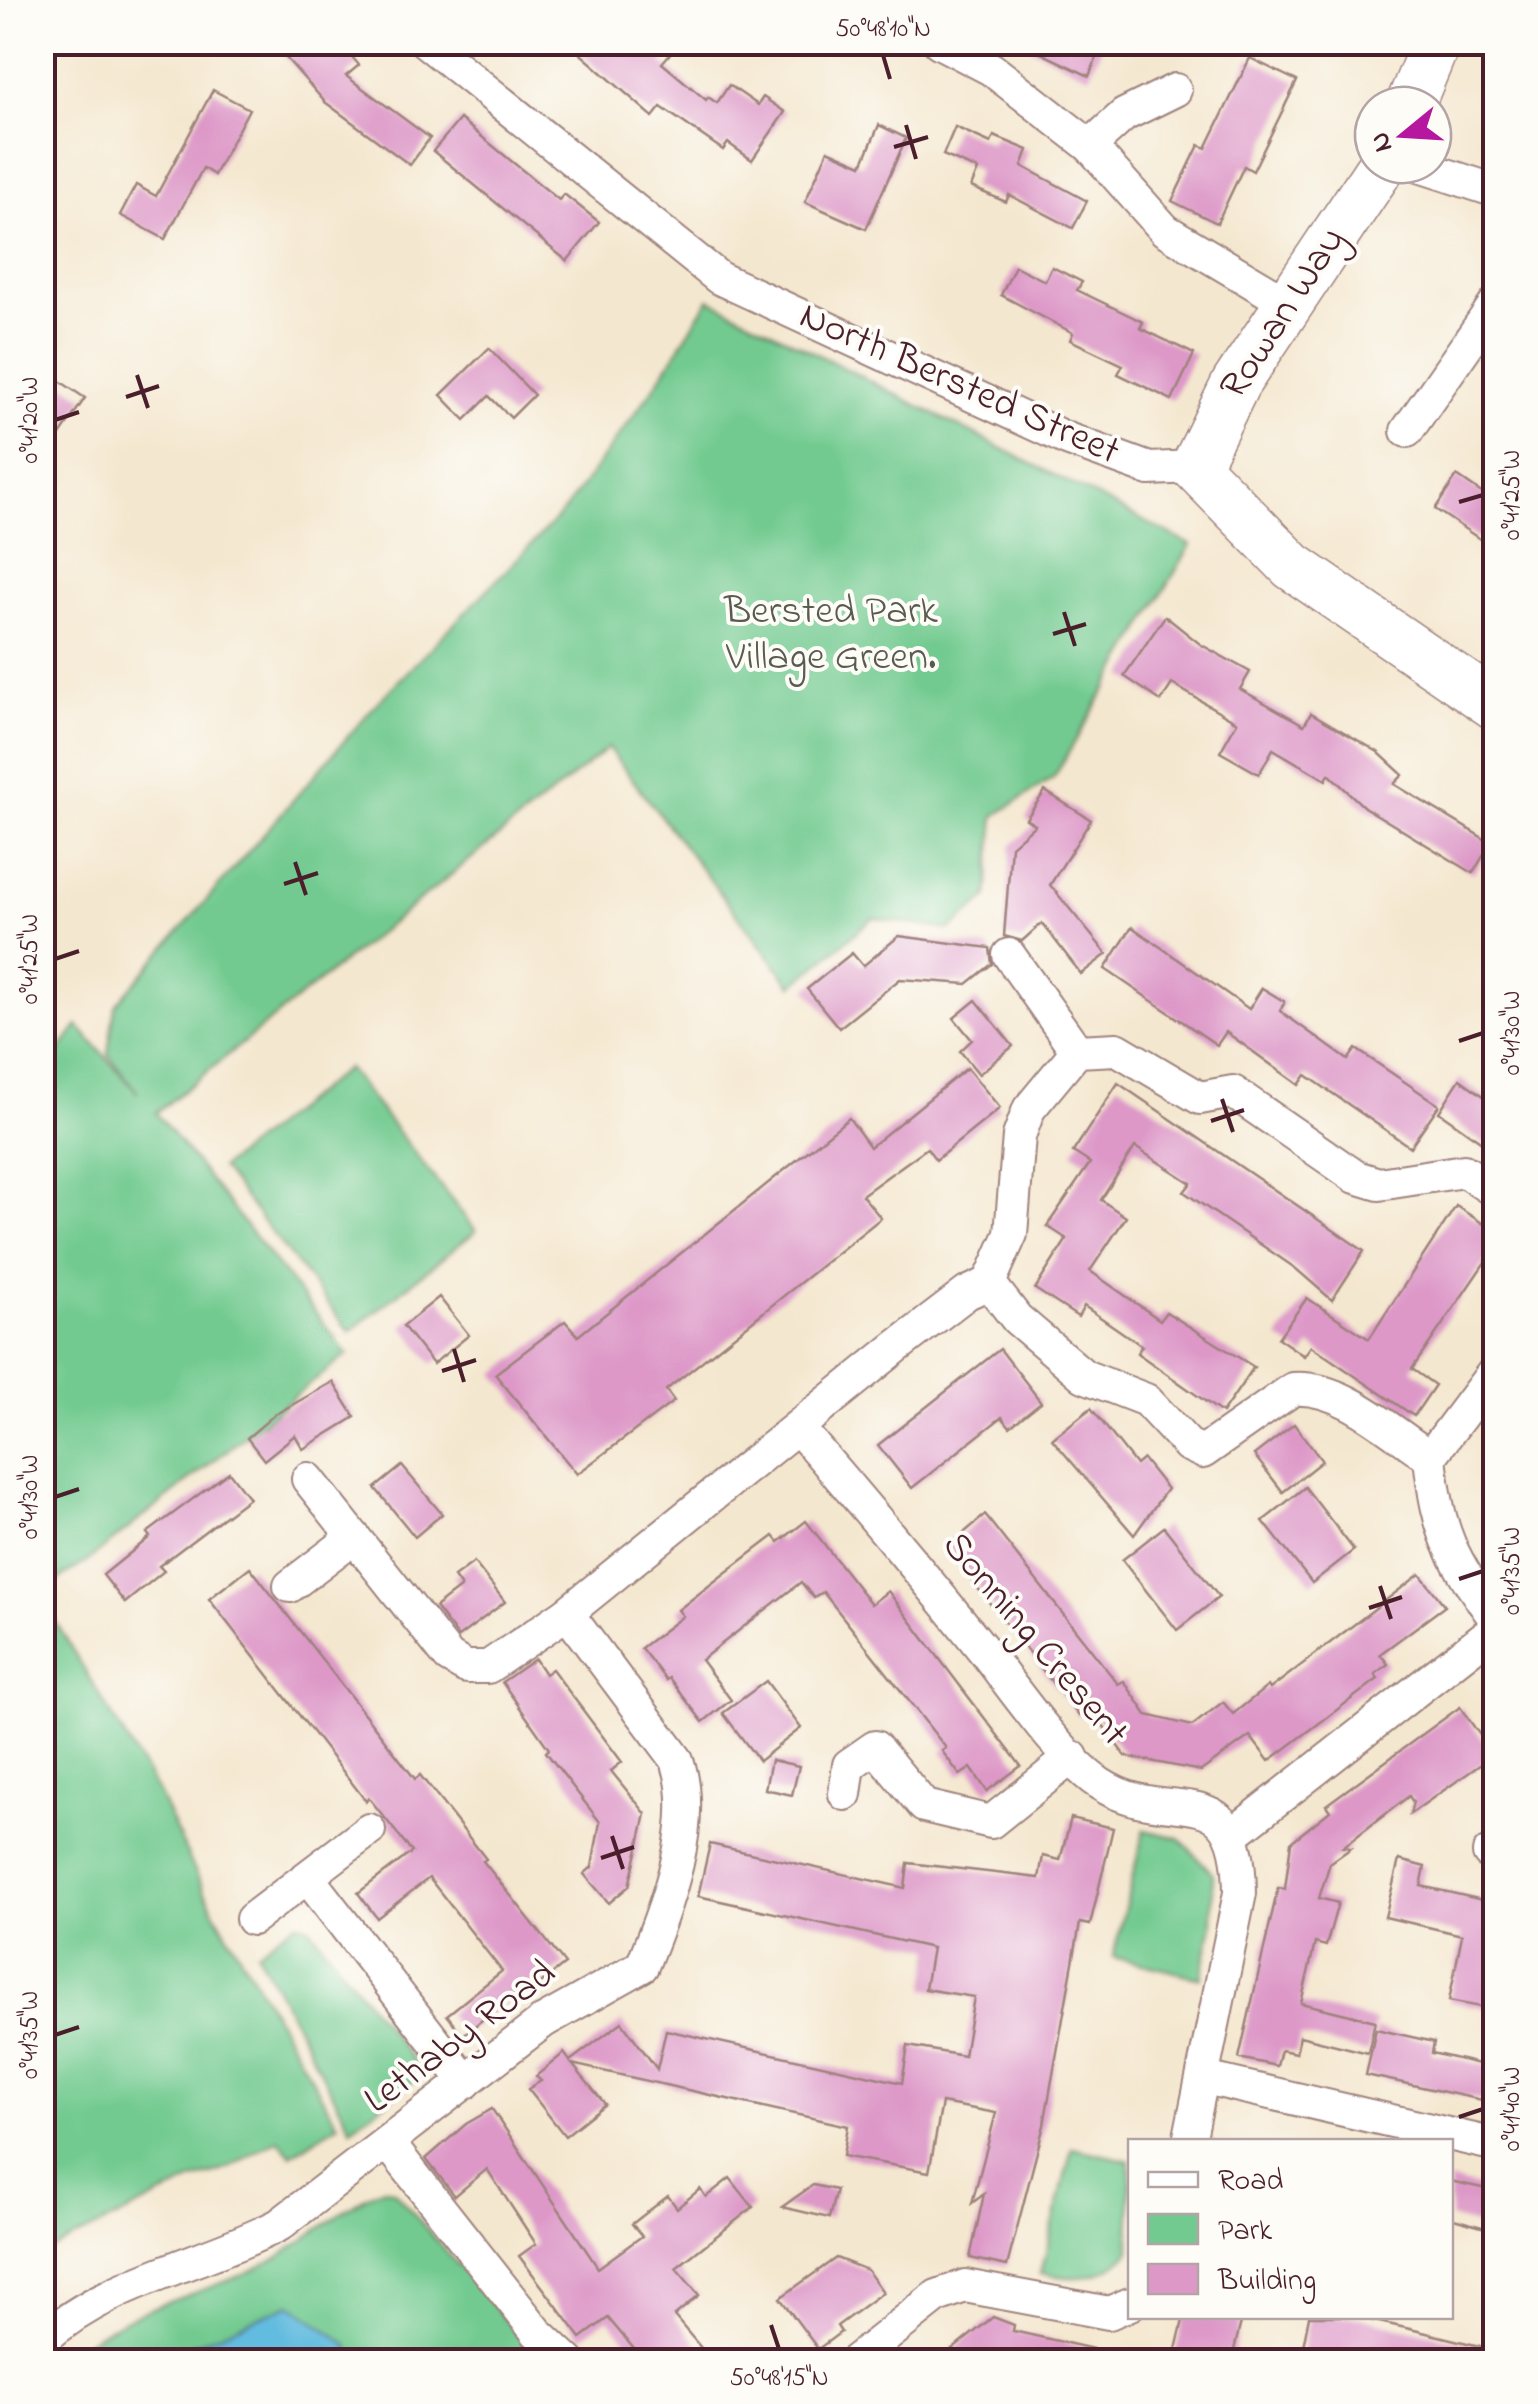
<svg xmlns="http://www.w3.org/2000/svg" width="1538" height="2404" viewBox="0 0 1538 2404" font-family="'Indie Flower',sans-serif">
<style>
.green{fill:#72ca90;stroke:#5e745e;stroke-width:2.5}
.water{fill:#62bcdf;stroke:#566e85;stroke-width:2.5}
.building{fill:#dd98c8}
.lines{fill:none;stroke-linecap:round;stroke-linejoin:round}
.street-casing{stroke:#9f837d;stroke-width:36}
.secondary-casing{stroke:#9f837d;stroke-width:51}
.street{stroke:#fff;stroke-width:32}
.secondary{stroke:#fff;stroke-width:48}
.ticks{fill:none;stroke:#4a1f2b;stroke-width:4}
.labels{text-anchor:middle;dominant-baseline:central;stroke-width:8;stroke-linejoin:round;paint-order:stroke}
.street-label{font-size:40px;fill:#4a1f2b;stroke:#fdfcf7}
.park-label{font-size:40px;fill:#585b4e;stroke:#fdfcf7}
.neatline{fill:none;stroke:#4a1f2b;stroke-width:4}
.ticks-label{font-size:25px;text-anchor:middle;fill:#4a1f2b}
</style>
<rect width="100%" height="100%" fill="#fdfcf7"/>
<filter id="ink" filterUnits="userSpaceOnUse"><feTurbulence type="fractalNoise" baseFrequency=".01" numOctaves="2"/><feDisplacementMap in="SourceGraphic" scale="20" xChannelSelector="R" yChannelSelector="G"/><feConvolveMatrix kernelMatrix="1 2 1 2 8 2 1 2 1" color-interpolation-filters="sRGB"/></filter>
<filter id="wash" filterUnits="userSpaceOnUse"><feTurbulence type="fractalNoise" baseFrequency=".0048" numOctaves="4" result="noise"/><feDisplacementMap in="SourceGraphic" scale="40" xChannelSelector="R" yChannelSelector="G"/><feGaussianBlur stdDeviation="2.25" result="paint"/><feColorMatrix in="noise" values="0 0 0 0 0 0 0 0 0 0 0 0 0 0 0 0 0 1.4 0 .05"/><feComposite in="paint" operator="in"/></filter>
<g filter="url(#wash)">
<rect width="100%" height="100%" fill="#f4e7cf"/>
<g class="green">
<path d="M709,299L1191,545L1054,777L995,816L988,897L950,930L873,918L792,986L608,748L156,1113L348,1354L89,1560L43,1590V1072L78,1026L138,1093L108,1054L115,1006L377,703L564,511L656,385Z"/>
<path d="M347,1068L476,1231L350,1332L221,1168Z"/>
<path d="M43,1601L157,1791L214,1911L338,2124L291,2155L278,2139L229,2168L194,2180L43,2254Z"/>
<path d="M1144,1830L1179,1838L1213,1874L1212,1925L1201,1978L1113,1957Z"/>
<path d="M296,1922L308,1925L417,2066L413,2081L351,2128L257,1952Z"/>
<path d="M1072,2148L1130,2161V2251C1105,2280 1075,2281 1041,2273Z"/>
<path d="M385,2188L394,2191L540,2361L59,2362C131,2301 199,2300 275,2259C300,2245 366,2191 385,2188Z"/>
</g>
<path class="water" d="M291,2304L347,2344L355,2361H179L176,2352Z"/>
<g id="blocks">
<g class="building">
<path d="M272,42H339L359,65L346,76L430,138L410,165L325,102Z"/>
<path d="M567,42H680L662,63L706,100L708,97L717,103L729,85L758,105L763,97L785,112L752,160L728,143L723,150L661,107L653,117Z"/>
<path d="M1018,42H1104L1089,76Z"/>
<path d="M1250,58L1297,81L1253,171L1244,166L1217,223L1172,201L1199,145L1206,148Z"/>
<path d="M213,90L249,109L214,175L203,168L165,239L120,215L136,185L156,196Z"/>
<path d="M460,119L559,200L564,194L599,222L567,261L433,151Z"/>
<path d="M879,125L906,138L866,229L805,202L828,150L862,165Z"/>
<path d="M955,127L991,143L994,136L1028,150L1022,166L1087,201L1073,228L1009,195L1006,202L971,187L978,170L943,155Z"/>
<path d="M1015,266L1045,281L1052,267L1082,282L1077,290L1143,322L1140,328L1194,354L1172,400L1118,374L1123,365L1070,340L1073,333L1001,295Z"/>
<path d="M489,348L534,395L511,418L489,396L465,420L441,395Z"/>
<path d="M42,369L85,398L42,462Z"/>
<path d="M1457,476L1496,503V550L1435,509Z"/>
<path d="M1165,616L1200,644L1250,672L1240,689L1304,725L1311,713L1378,752L1403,775L1394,784L1491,843L1473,873L1364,807L1329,774L1326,780L1273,749L1259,774L1220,752L1237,722L1172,684L1161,701L1124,676Z"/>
<path d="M1045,791L1091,820L1050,885L1107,954L1081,974L1042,923L1022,941L1004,936L1011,846L1035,825L1026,819Z"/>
<path d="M1132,927L1249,1009L1262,988L1285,1002L1280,1011L1348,1060L1356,1049L1439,1105L1410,1147L1306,1075L1299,1085L1226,1032L1217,1045L1105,969Z"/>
<path d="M899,936L990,948L992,964L967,984L900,979L839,1028L807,989L852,953L863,966Z"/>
<path d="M976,1000L1013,1046L979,1074L960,1051L972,1040L954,1018Z"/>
<path d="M967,1068L1000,1108L936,1160L927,1148L862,1195L881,1218L666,1390L674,1401L577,1474L495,1374L565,1321L578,1336L849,1118L870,1147Z"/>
<path d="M1460,1079L1496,1105V1152L1439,1112Z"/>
<path d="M1118,1083L1364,1251L1332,1300L1295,1268L1184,1192L1191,1183L1135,1147L1101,1200L1126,1217L1090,1271L1160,1320L1166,1312L1254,1367L1222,1413L1137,1353L1142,1346L1084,1306L1078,1317L1035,1289L1067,1239L1047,1226L1090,1163L1073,1152Z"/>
<path d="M1456,1206L1496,1232V1246L1412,1369L1435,1385L1414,1416L1311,1346L1304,1356L1278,1338L1307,1298L1369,1339Z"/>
<path d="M439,1297L469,1335L433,1364L403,1326Z"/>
<path d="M1000,1349L1041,1402L1010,1427L1002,1417L912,1488L878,1445Z"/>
<path d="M333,1382L355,1417L303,1449L295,1435L264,1460L247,1438L274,1415Z"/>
<path d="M1091,1408L1136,1465L1143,1459L1167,1489L1134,1535L1052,1439Z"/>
<path d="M1294,1424L1322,1461L1283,1492L1254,1455Z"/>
<path d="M402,1466L442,1514L415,1537L375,1488Z"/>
<path d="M229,1472L249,1498L159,1566L164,1571L125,1603L103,1575L150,1537L147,1533Z"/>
<path d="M1305,1487L1354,1550L1312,1583L1263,1521Z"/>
<path d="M985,1515L1118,1684L1124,1681L1147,1715L1192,1726L1223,1702L1233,1714L1268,1686L1270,1689L1420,1574L1445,1606L1380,1654L1388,1664L1375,1674L1378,1679L1269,1761L1250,1736L1201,1771L1125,1756L1090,1707L1079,1716L946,1548Z"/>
<path d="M806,1521L871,1604L888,1591L1021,1766L987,1791L971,1768L960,1775L942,1751L946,1748L823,1592L814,1598L801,1582L701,1660L731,1700L703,1722L669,1678L666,1680L641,1648L683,1616L678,1610L724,1574L774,1536L779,1542Z"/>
<path d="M1164,1527L1219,1597L1177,1630L1122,1560Z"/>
<path d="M474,1562L505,1602L458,1637L435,1607L461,1587L454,1577Z"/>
<path d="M250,1567L415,1779L420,1775L486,1859L483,1861L565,1964L523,1997L519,1991L463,2035L447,2015L502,1971L429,1878L377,1918L358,1893L412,1852L369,1798L366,1801L209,1599Z"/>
<path d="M535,1659L545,1674L552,1669L622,1762L611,1771L646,1814L629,1886L609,1903L584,1874L592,1867L600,1822L546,1752L549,1749L502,1682Z"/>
<path d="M766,1681L801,1728L759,1761L723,1713Z"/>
<path d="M1460,1707L1494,1755L1410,1814L1413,1802L1409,1796L1343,1847L1351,1848L1330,1863L1319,1898L1338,1903L1326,1946L1315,1943L1301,2003L1375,2021L1368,2053L1300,2036L1296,2053L1281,2050L1277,2066L1239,2058L1278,1888L1285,1889L1291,1842L1330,1811L1326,1805Z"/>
<path d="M771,1760L799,1766L792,1795L765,1789Z"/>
<path d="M1071,1818L1113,1828L1090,1925L1080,1923L1044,2125L1007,2266L970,2258L984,2194L972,2203L996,2113L942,2103L929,2172L843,2156L848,2126L572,2064L605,2104L565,2136L528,2089L541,2081L536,2076L564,2053L570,2061L622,2022L657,2069L666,2030L902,2083L908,2046L964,2056L974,1997L925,1989L932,1948L698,1896L710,1844L905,1888L908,1863L1039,1878L1043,1856L1060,1860Z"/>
<path d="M1399,1860L1425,1867L1421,1886L1496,1903V2010L1449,2001L1462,1935L1385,1917Z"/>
<path d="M1376,2029L1434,2042L1432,2053L1496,2068V2103L1366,2075Z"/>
<path d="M492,2109L598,2268L642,2236L632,2224L668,2196L677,2208L700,2189L706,2197L730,2178L753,2207L676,2268L699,2295L674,2316L713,2362H645L608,2318L581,2338L519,2256L536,2244L487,2169L455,2196L426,2159L466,2124Z"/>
<path d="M1450,2181L1496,2191V2231L1450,2218Z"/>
<path d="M813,2185L836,2190L829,2218L782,2207Z"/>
<path d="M836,2258L867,2270L883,2292L837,2326L841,2332L818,2349L780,2298Z"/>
<path d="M1184,2316L1241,2322L1231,2362H1173Z"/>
<path d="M1309,2316H1353L1410,2329L1496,2350L1495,2362H1300Z"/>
<path d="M993,2317L1014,2325L1013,2331L1098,2350L1096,2362H937Z"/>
</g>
</g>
</g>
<g filter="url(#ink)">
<use href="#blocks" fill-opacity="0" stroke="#9f837d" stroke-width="2.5"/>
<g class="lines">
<defs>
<g id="street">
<path d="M426,42L719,278L1067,439L1149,469L1195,467"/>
<path d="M939,42L991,69L1090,146L1165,230L1291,305"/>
<path d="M1090,146L1124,115L1175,90"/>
<path d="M1416,165L1496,191"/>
<path d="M1407,431L1496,303"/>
<path d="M1009,955L1077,1051"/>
<path d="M1496,1369L1430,1457C1438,1534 1451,1557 1496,1620"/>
<path d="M799,1429C862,1502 924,1576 985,1652C1014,1689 1062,1759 1100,1784C1170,1830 1239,1767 1240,1893L1189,2142"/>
<path d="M1430,1457C1391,1432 1342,1385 1293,1389L1203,1452L1188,1445L1146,1400L1084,1376L1017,1319L989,1283L1011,1234L1019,1136L1029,1109L1077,1051L1117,1049L1200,1098L1233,1092L1356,1177L1379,1184L1464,1171L1496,1192"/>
<path d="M308,1479L449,1657L466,1667H488L567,1613"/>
<path d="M290,1586L354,1537"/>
<path d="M845,1794L849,1765L875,1747L924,1806L991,1822L1072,1757"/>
<path d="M1233,1834L1496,1628"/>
<path d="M1489,1853L1496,1854"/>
<path d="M308,1878L466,2082"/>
<path d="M252,1919L369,1830"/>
<path d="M1205,2078L1496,2145"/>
<path d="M389,2144L537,2332L569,2362"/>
<path d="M42,2340C109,2280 201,2265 279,2225L544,2021L642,1966C666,1906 699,1823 677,1760L567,1613L895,1348L967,1293L989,1283"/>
<path d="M854,2362L937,2296L965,2286L1109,2313L1130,2304"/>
</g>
<g id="secondary">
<path d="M1410,105L1436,42"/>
<path d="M1382,165L1236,383L1195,467L1292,566L1496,706"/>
</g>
</defs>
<use href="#street" class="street-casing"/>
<use href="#secondary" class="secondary-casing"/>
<use href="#street" class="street"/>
<use href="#secondary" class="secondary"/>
</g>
</g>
<path class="ticks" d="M883,55L890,79M906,125L916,159M894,147L928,137M137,375L148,408M126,397L159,386M55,420L79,412M1459,502L1483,495M1064,612L1075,646M1053,634L1086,624M295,862L306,895M284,884L318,873M55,959L79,951M1459,1041L1483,1033M1222,1099L1233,1132M1211,1121L1244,1110M454,1349L464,1382M442,1371L476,1360M55,1497L79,1489M1459,1579L1483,1571M1380,1586L1391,1619M1369,1608L1402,1597M612,1836L623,1869M601,1858L634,1847M55,2035L79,2027M1459,2117L1483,2109M771,2325L779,2349"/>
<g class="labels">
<g class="street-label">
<text transform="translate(1284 314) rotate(-57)">Rowan Way</text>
<text transform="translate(959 385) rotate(24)">North Bersted Street</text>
<text transform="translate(1034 1640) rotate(50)">Sonning Cresent</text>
<text transform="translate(461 2038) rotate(-37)">Lethaby Road</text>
</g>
<g class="park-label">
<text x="831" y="612">Bersted Park<tspan x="831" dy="46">Village Green.</tspan></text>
</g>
</g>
<rect width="1538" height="2404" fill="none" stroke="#fdfcf7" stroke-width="110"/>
<rect x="1128" y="2139" width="325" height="180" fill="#fdfcf7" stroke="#b5a4a5" stroke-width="2.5"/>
<rect x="1148" y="2172" width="50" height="15" fill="#ffffff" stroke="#b5a4a5" stroke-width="2.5"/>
<text x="1218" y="2189" font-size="30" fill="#4a1f2b">Road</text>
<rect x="1148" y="2214" width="50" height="30" fill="#72ca90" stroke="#b5a4a5" stroke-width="2.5"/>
<text x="1218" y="2239" font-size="30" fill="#4a1f2b">Park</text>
<rect x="1148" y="2264" width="50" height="30" fill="#dd98c8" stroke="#b5a4a5" stroke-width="2.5"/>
<text x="1218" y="2289" font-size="30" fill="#4a1f2b">Building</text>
<g transform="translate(1403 135) rotate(252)"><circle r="48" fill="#fdfcf7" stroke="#b5a4a5" stroke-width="2.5"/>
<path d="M0-8L18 38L0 25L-18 38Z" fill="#b5179e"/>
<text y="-15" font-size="28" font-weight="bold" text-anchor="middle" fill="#4a1f2b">N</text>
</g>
<rect x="55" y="55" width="1428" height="2294" class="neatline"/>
<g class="ticks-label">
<text x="883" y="36">50°48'10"N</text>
<text transform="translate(28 420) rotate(-90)" y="9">0°41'20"W</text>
<text transform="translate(1510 495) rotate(-90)" y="9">0°41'25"W</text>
<text transform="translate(28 959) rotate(-90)" y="9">0°41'25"W</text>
<text transform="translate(1510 1033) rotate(-90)" y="9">0°41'30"W</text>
<text transform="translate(28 1497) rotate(-90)" y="9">0°41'30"W</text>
<text transform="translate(1510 1571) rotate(-90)" y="9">0°41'35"W</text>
<text transform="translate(28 2035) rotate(-90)" y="9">0°41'35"W</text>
<text transform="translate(1510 2109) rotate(-90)" y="9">0°41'40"W</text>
<text x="779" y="2385">50°48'15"N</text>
</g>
</svg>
